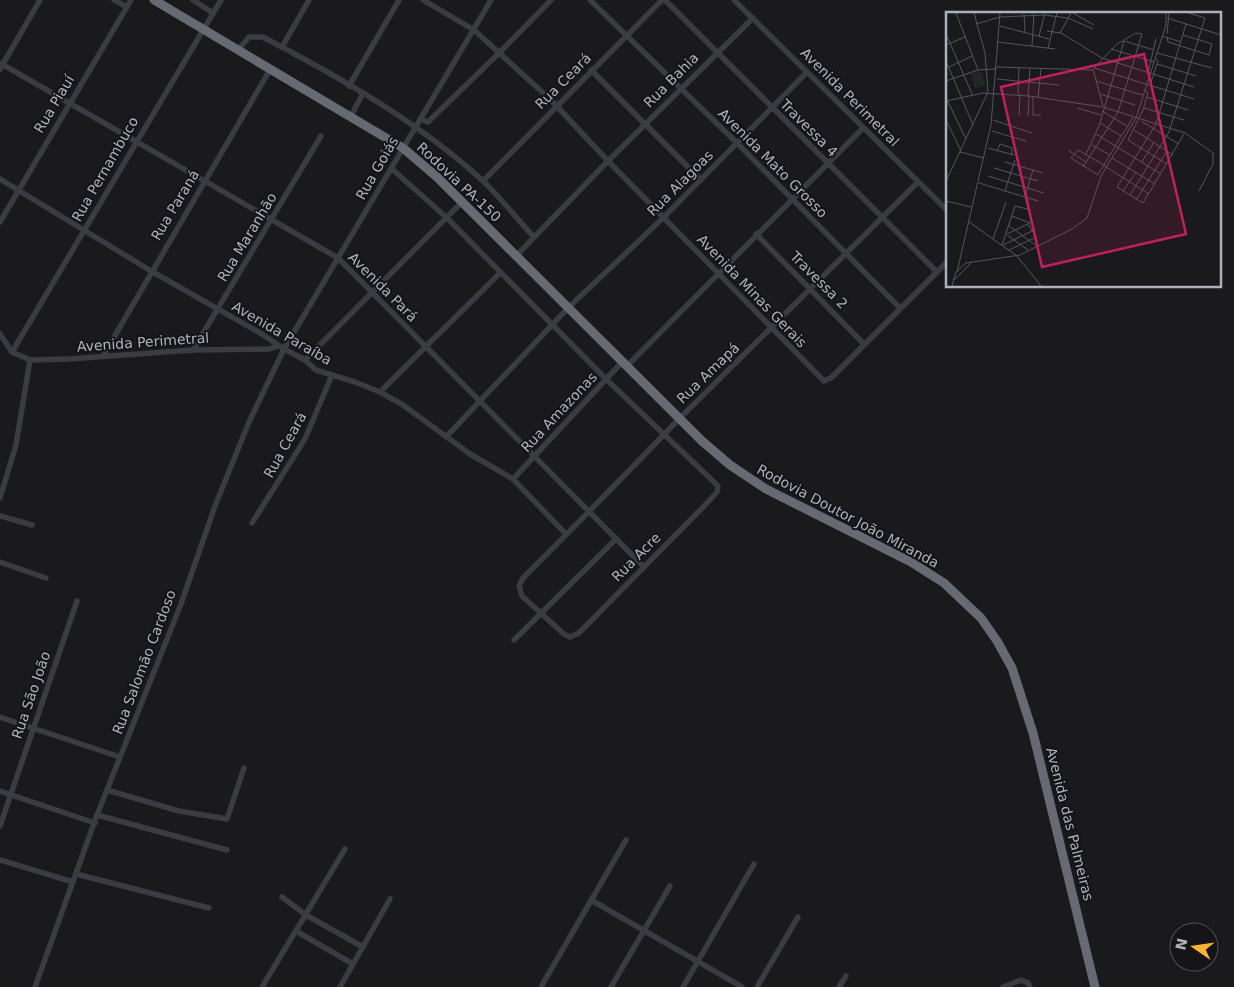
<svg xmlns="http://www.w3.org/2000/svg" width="1234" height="987" viewBox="0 0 1234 987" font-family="'DejaVu Sans',sans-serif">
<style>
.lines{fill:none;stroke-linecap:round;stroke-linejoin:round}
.minor{stroke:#3b3c42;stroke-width:5.5}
.highway{stroke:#676a73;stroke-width:9}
.labels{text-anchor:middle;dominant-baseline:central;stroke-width:4;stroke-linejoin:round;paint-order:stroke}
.street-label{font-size:14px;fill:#acb2bd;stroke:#151518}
.inset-road{fill:none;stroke:#54575d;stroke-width:1}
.view{fill:#c12060;fill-opacity:0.15;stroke:#c12060;stroke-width:2.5}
.inset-edge{fill:none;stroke:#acb2bd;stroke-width:2.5}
</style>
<rect width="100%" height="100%" fill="#1a1a1d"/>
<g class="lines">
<g class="minor">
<path d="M114,0L127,7"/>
<path d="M193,0L213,13"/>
<path d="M423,0L474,30L551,100L608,161L824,381L831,378L948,261"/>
<path d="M590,0L737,143L900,308"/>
<path d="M665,0L937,272"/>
<path d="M734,0L948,211"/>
<path d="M282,47L309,0"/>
<path d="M238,50L249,37H263C339,77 419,122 483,181C501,198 517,219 534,237"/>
<path d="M0,63L338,258L644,567"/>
<path d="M0,69L40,0"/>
<path d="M591,70L701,180"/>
<path d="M349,86L399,0"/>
<path d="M351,116L363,93"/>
<path d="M420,119L428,122L500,52L551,0"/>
<path d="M392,169L446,217L606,379L715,483L718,487L717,492L708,502L579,633L570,637L564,634L522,596L519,586L523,578C576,525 628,472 680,418L918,182"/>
<path d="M0,179L151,271L262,334L284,349L305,360L316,370L355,382L380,392L403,405L470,454L513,479L566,534"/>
<path d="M483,181L662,0"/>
<path d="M0,222L131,0"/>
<path d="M756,234L864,344"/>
<path d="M516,256L608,161L753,18"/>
<path d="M0,334L12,352L30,360L69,359L193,350L269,349L278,346"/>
<path d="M193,350L321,136"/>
<path d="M12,352L221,0"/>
<path d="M103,356L271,68"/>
<path d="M305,360L462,202"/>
<path d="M628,365L863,128"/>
<path d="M380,392L499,274"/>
<path d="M446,437L568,308L663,218L807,72"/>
<path d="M513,479L623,361"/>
<path d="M0,498L16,445L30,360"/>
<path d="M0,516L32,525"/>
<path d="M252,523L305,439L332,375"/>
<path d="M0,562L46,578"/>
<path d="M514,640L616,539"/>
<path d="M0,717L120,757"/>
<path d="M107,790L179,811L227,819L244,768"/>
<path d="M0,791L95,823"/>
<path d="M97,815L227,850"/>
<path d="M0,826L77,601"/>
<path d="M0,860L73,882"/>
<path d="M76,874L209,908"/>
<path d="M282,897L306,915L363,947"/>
<path d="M591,900L742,987"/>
<path d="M296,931L353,964"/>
<path d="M35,987L97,815L181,604L215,506L249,422L284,349L491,0"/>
<path d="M262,987L345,849"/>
<path d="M340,987L390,899"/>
<path d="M541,987L626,840"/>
<path d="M611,987L670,886"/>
<path d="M683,987L754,864"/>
<path d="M757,987L798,917"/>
<path d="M839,987L846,976"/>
<path d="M1003,987L1021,980L1028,983L1030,987"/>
</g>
<path class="highway" d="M154,0L403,148L437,177L702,441L730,465L766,489L911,562L944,583L981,618L997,641L1012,668L1033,733L1095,987"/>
</g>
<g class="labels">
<g class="street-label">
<text transform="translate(671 80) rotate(-45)">Rua Bahia</text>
<text transform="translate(563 81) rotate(-45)">Rua Ceará</text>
<text transform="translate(850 97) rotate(45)">Avenida Perimetral</text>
<text transform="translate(54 104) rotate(-59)">Rua Piauí</text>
<text transform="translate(809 128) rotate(45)">Travessa 4</text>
<text transform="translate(773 163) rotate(45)">Avenida Mato Grosso</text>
<text transform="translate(377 168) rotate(-60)">Rua Goiás</text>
<text transform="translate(105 169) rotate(-60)">Rua Pernambuco</text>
<text transform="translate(459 182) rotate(43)">Rodovia PA-150</text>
<text transform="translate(680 183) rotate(-45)">Rua Alagoas</text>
<text transform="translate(175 205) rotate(-59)">Rua Paraná</text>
<text transform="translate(247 237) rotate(-59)">Rua Maranhão</text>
<text transform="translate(819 280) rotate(45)">Travessa 2</text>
<text transform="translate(383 287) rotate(45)">Avenida Pará</text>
<text transform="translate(752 291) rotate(46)">Avenida Minas Gerais</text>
<text transform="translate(282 333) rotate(30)">Avenida Paraíba</text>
<text transform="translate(143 342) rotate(-4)">Avenida Perimetral</text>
<text transform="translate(708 373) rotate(-44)">Rua Amapá</text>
<text transform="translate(559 412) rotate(-47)">Rua Amazonas</text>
<text transform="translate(285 445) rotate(-61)">Rua Ceará</text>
<text transform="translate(848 516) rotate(28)">Rodovia Doutor João Miranda</text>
<text transform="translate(636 557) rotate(-45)">Rua Acre</text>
<text transform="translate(144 662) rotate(-69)">Rua Salomão Cardoso</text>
<text transform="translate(31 695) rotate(-71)">Rua São João</text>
<text transform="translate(1070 824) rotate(76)">Avenida das Palmeiras</text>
</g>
</g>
<g transform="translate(946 12)">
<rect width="275" height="275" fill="#1a1a1d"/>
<path d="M35,60L40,73L29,76L25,61Z" fill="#202821"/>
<path class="inset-road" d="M10,1L32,58M78,1L79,20M127,1L148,13M243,1L259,6M221,6L275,23M30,12L54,5L98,3L122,6L147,17M54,14L103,27M101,19L115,21L156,46L248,75M114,21L125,1M0,22L26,82M221,22L223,1M93,24L99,1M216,24L235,30M221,25L222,30L263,43L266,32L237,23M178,29L208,38M52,30L109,37M0,33L19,25M86,34L88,1M102,36L111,1M165,37L208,50M211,41L266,56M0,49L27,113M211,52L250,64M3,55L26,44M50,55L147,58M148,56L248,87M147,57L157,94M202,61L210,27M51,67L113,73M0,69L32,58L49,57M150,69L196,83M204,73L212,49L209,46M72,82L73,56M154,82L189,93M82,83L84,57M87,84V103H95M92,85L95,57M201,85L242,98M1,88L20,127M0,89L37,81L83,84L157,95L239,121L267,141V152L253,179M131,96L155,103M198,96L238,108M156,99L181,114M73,103L74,82M82,104L83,84M187,105L182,114L175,124L164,143L158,153L152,162V163L125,146L132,138L144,145L158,153L160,155L203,182M0,108L15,139M47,108L86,121M195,109L233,132M154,111L175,124M188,118L227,143M46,119L80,129M150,122L215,162M238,122L197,191L171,175L210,112L240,12M182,128L197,98L202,81L199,78M182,128L221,152M146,133L164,143M42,136L68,143M122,138L140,150M51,139L54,132L66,136V143M14,140L38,146M140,142L153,114L178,29M166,146L209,172M59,150L97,161M196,150L208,130M137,155L172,100L196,22L190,21L171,32L148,56M48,156L92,169M42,164L98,181M0,169L42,80L39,41L28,1M33,171L92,189M59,179L69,148M177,179L190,160M184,183L223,120L259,6M79,185L87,158M190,188L221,139M0,189L25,195M66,204L84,211M23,210L71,244L95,274M63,214L91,234M61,222L84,211M61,223L82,238M47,227L60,190M56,233L69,194L85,198M57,233L86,219M63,238L90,225L82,212M11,260L45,113L54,1M8,268L25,251M6,274L10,260L20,251L74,243L126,217L141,206L155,164L190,106L220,13V1"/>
<path class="view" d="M198,42L240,222L96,255L55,75Z"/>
<rect width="275" height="275" class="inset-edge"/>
</g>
<g transform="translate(1194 947) rotate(283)"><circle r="24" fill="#151518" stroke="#51545a"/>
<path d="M0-4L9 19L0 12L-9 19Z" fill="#fcb233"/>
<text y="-8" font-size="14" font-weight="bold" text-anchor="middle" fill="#acb2bd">N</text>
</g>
</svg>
